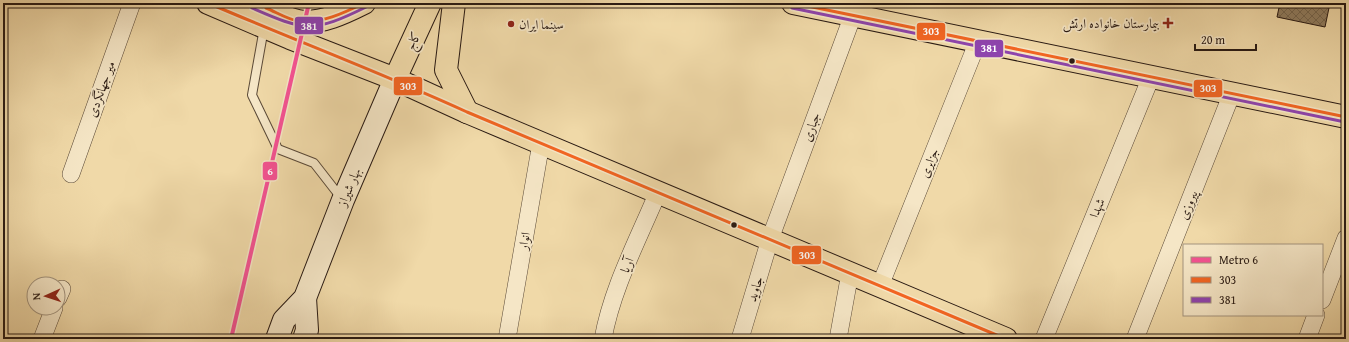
<svg xmlns="http://www.w3.org/2000/svg" width="1349" height="342" viewBox="0 0 1349 342" font-family="'Gentium Book Plus',Amiri,serif">
<style>
.building{fill:url(#building-cross-hatch);stroke:#291a13}
.lines{fill:none;stroke-linecap:round;stroke-linejoin:round}
.service-casing{stroke:#5b4a38;stroke-width:10}
.minor-casing{stroke:#5b4a38;stroke-width:18}
.secondary-casing{stroke:#291a13;stroke-width:24}
.primary-casing{stroke:#291a13;stroke-width:24}
.service{stroke:#f5e6c6;stroke-width:8}
.minor{stroke:#f5e6c6;stroke-width:17}
.secondary{stroke:#f5e6c6;stroke-width:22}
.primary{stroke:#f0d9a8;stroke-width:22}
.bus-1-casing{stroke:#f5e6c6;stroke-width:6}
.bus-2-casing{stroke:#f5e6c6;stroke-width:6}
.bus-1{stroke:#f26522;stroke-width:3}
.bus-2{stroke:#8e44ad;stroke-width:3}
.metro-1-casing{stroke:#f5e6c6;stroke-width:7}
.metro-1{stroke:#f45292;stroke-width:4}
.poi-dot{fill:#8f2418;stroke:#f5e6c6;stroke-width:1.5}
.bus-dot{fill:#291a13;stroke:#f5e6c6;stroke-width:1.5}
.labels{text-anchor:middle;dominant-baseline:central;stroke-width:3.5;stroke-linejoin:round;paint-order:stroke}
.poi-label{font-size:13px;fill:#291a13;stroke:#f5e6c6;text-anchor:end}
.street-label{font-size:13px;fill:#291a13;stroke:#f5e6c6}
.line-badge{stroke:#f5e6c6;stroke-width:1.5}
.badge-label{font-size:11px;text-anchor:middle;font-weight:bold;fill:#fff}
</style>
<defs>
<pattern id="building-cross-hatch" width="8" height="8" patternUnits="userSpaceOnUse"><rect width="8" height="8" fill="#907d60"/><path d="M0 0l8 8M0 8l8-8" fill="none" stroke="#76664e"/></pattern>
</defs>
<rect width="100%" height="100%" fill="#f0d9a8"/>
<filter id="stains"><feTurbulence type="fractalNoise" baseFrequency=".005" numOctaves="4"/><feColorMatrix values="0 0 0 0 .2 0 0 0 0 .09 0 0 0 0 .02 0 0 0 .5 -.17"/></filter>
<radialGradient id="worn" r=".72"><stop offset=".6" stop-color="#630" stop-opacity="0"/><stop offset="1" stop-color="#630" stop-opacity=".3"/></radialGradient>
<path class="building" d="M1280,3H1330L1325,27L1277,17Z"/>
<g class="lines">
<defs>
<path id="service" d="M264,28L252,95L278,149L314,163L342,199"/>
<g id="minor">
<path d="M71,174L132,3"/>
<path d="M880,286L978,41"/>
<path d="M58,298L62,289"/>
<path d="M1322,300L1346,238"/>
<path d="M42,339L54,308"/>
<path d="M507,339L541,143"/>
<path d="M603,339C612,288 638,240 658,192"/>
<path d="M740,339L770,239L853,15"/>
<path d="M838,339L850,273"/>
<path d="M1044,339L1151,77"/>
<path d="M1135,339L1232,93"/>
<path d="M1307,339L1316,315"/>
</g>
<g id="secondary">
<path d="M277,339L284,320L305,298L343,200L395,79"/>
<path d="M304,339L307,330L305,298"/>
</g>
<g id="primary">
<path d="M208,3L290,38L395,79L467,112L1006,339"/>
<path d="M254,3C268,9 283,18 298,21C320,25 346,12 364,3"/>
<path d="M454,3L446,70L467,112"/>
<path d="M793,3L1346,117"/>
<path d="M395,79L430,3"/>
</g>
</defs>
<use href="#service" class="service-casing"/>
<use href="#minor" class="minor-casing"/>
<use href="#secondary" class="secondary-casing"/>
<use href="#primary" class="primary-casing"/>
<use href="#service" class="service"/>
<use href="#minor" class="minor"/>
<use href="#secondary" class="secondary"/>
<use href="#primary" class="primary"/>
<defs>
<g id="bus-1">
<path d="M208,3C294,40 382,73 467,112L1006,339"/>
<path d="M793,3L1346,117"/>
<path d="M266,8C276,12 287,19 298,21C321,24 344,13 364,3"/>
</g>
<g id="bus-2">
<path d="M252,8C304,31 314,33 366,7"/>
<path d="M792,8L1345,122"/>
</g>
</defs>
<use href="#bus-1" class="bus-1-casing"/>
<use href="#bus-2" class="bus-2-casing"/>
<use href="#bus-1" class="bus-1"/>
<use href="#bus-2" class="bus-2"/>
<defs>
<path id="metro-1" d="M231,339L309,3"/>
</defs>
<use href="#metro-1" class="metro-1-casing"/>
<use href="#metro-1" class="metro-1"/>
</g>
<g class="poi-dot">
<path d="M1166 17h4v4h4v4h-4v4h-4v-4h-4v-4h4z"/>
<circle cx="511" cy="24" r="4"/>
</g>
<g class="bus-dot">
<circle cx="1072" cy="61" r="3.5"/>
<circle cx="734" cy="225" r="3.5"/>
</g>
<g class="labels">
<g class="poi-label">
<text x="1159" y="23">بیمارستان خانواده ارتش</text>
<text x="519" y="24" text-anchor="start">سینما ایران</text>
</g>
<g class="street-label">
<text transform="translate(413 41) rotate(-65)">کاج</text>
<text transform="translate(101 89) rotate(-70)">میر جهانگردی</text>
<text transform="translate(811 127) rotate(-70)">جباری</text>
<text transform="translate(929 163) rotate(-68)">جزایری</text>
<text transform="translate(349 187) rotate(-67)">بهار شیراز</text>
<text transform="translate(1188 205) rotate(-68)">پیروزی</text>
<text transform="translate(1097 208) rotate(-68)">شهدا</text>
<text transform="translate(524 241) rotate(-80)">انوار</text>
<text transform="translate(627 265) rotate(-67)">آریا</text>
<text transform="translate(755 289) rotate(-73)">جاوید</text>
</g>
</g>
<g class="line-badge">
<rect x="294" y="16" width="30" height="19" rx="4" fill="#8e44ad"/>
<rect x="916" y="22" width="30" height="19" rx="4" fill="#f26522"/>
<rect x="974" y="39" width="30" height="19" rx="4" fill="#8e44ad"/>
<rect x="393" y="76" width="30" height="20" rx="4" fill="#f26522"/>
<rect x="1193" y="79" width="30" height="19" rx="4" fill="#f26522"/>
<rect x="262" y="161" width="16" height="20" rx="4" fill="#f45292"/>
<rect x="791" y="245" width="31" height="20" rx="4" fill="#f26522"/>
</g>
<g class="badge-label">
<text x="309" y="30">381</text>
<text x="931" y="35">303</text>
<text x="989" y="52">381</text>
<text x="408" y="90">303</text>
<text x="1208" y="92">303</text>
<text x="270" y="175">6</text>
<text x="807" y="259">303</text>
</g>
<rect width="1349" height="342" fill="none" stroke="#f0d9a8" stroke-width="16"/>
<rect x="4" y="4" width="1341" height="334" fill="none" stroke="#291a13" stroke-width="2"/>
<rect x="8" y="8" width="1333" height="326" fill="none" stroke="#291a13"/>
<rect x="1183" y="244" width="140" height="72" fill="#f5e6c6" stroke="#a3947e"/>
<rect x="1191" y="257" width="20" height="6" fill="#f45292" stroke="#a3947e"/>
<text x="1219" y="264" font-size="12" fill="#291a13">Metro 6</text>
<rect x="1191" y="277" width="20" height="6" fill="#f26522" stroke="#a3947e"/>
<text x="1219" y="284" font-size="12" fill="#291a13">303</text>
<rect x="1191" y="297" width="20" height="6" fill="#8e44ad" stroke="#a3947e"/>
<text x="1219" y="304" font-size="12" fill="#291a13">381</text>
<g transform="translate(46 296) rotate(267)"><circle r="19" fill="#f5e6c6" stroke="#a3947e"/>
<path d="M0-3L7 15L0 10L-7 15Z" fill="#8f2418"/>
<text y="-6" font-size="11" font-weight="bold" text-anchor="middle" fill="#291a13">N</text>
</g>
<path d="M1195 44v6h61v-6" fill="none" stroke="#291a13" stroke-width="2"/>
<text x="1201" y="44" font-size="12" fill="#291a13" stroke="#f5e6c6" stroke-width="3" paint-order="stroke">20 m</text>
<rect width="100%" height="100%" filter="url(#stains)"/>
<rect width="100%" height="100%" fill="url(#worn)"/>
</svg>
